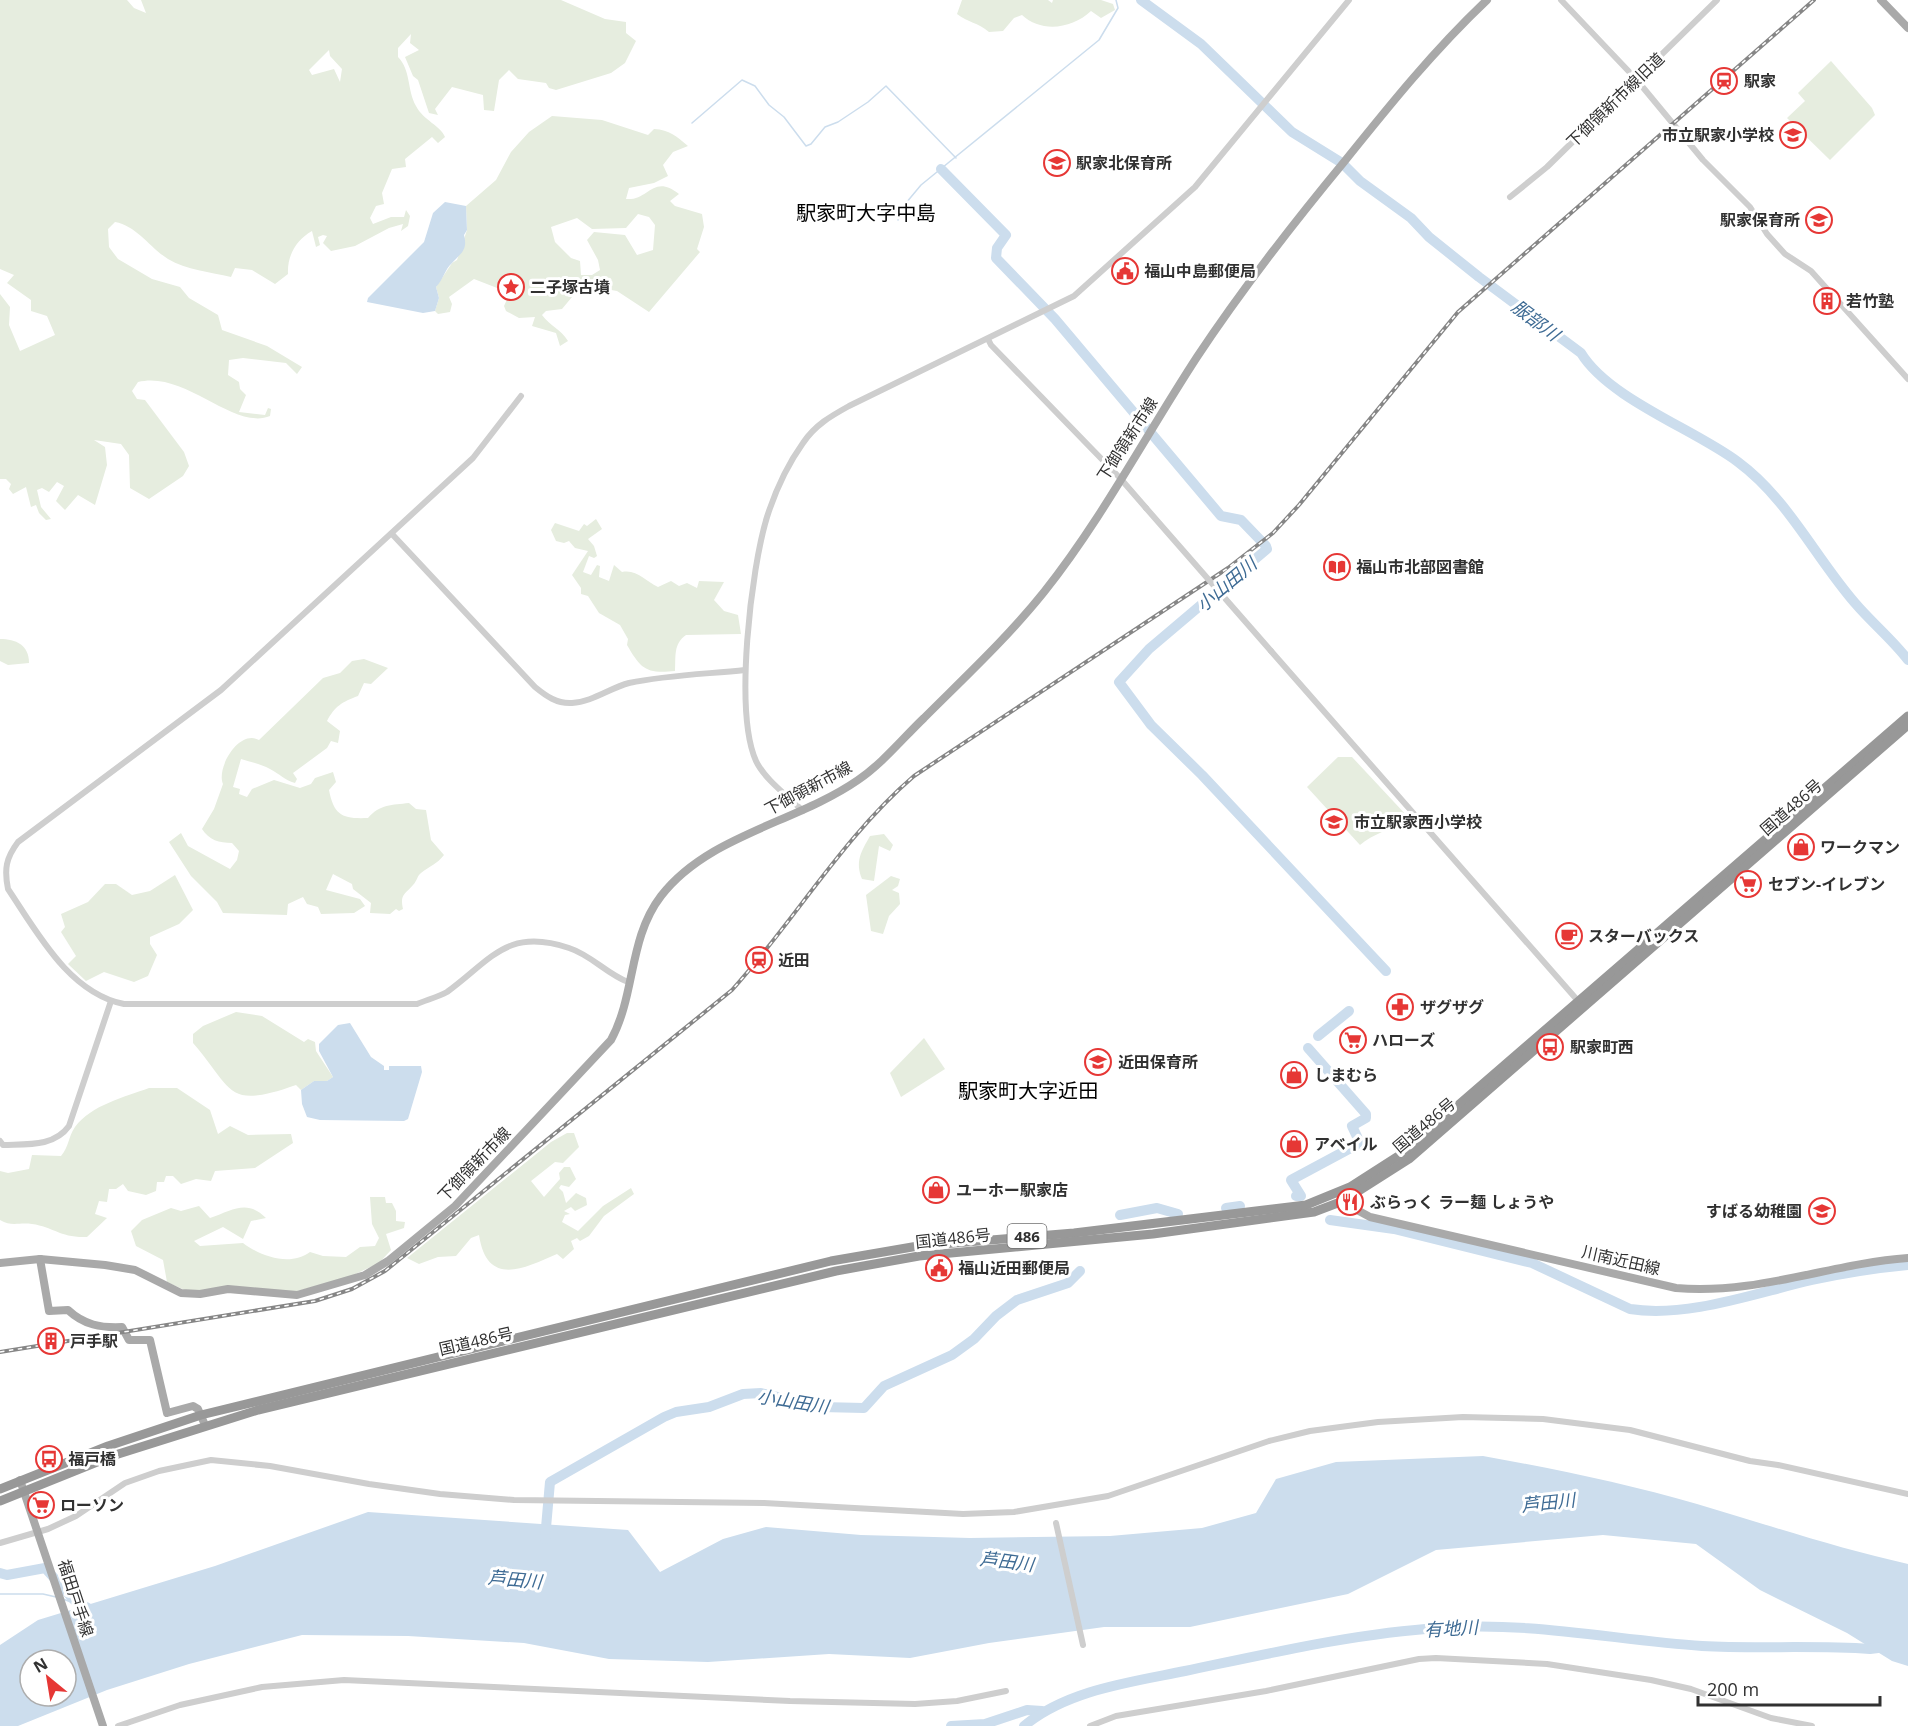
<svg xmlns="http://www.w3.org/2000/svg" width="1908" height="1726" viewBox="0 0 1908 1726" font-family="'Open Sans','Noto Sans JP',sans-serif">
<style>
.green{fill:#e6eddf;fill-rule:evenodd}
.water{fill:#ccdded;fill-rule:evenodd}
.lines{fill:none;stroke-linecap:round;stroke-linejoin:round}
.stream{stroke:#ccdded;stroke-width:1.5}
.river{stroke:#ccdded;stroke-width:10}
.minor{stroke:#cecece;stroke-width:6}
.major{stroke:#a9a9a9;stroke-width:8}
.highway{stroke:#989898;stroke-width:9}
.rail-casing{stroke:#868686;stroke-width:4}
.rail{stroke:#fff;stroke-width:1.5;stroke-dasharray:4.5;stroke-linecap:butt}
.minor-bridge{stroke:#cecece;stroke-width:6}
.labels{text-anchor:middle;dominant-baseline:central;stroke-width:6;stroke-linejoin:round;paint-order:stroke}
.shield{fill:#fff;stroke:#6f6f6f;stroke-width:1.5}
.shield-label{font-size:15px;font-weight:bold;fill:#313131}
.poi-label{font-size:16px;font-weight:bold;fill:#313131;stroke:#fff;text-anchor:start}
.street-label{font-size:16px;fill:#313131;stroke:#fff}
.water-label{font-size:18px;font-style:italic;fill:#3e6b94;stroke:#fff}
.quarter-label{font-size:20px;fill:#000;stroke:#fff}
</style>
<rect width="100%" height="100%" fill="#fff"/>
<g class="green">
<path d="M0,0H127L134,8L146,13L141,0H561L605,19L626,22V33L636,41L625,63L611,73L556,90L549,88L546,83L518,79L509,70L499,80L494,111L484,110L483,95L452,87L435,109L438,115L429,113L418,80L413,76L405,57L419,50L410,43L411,34L398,48V57C411,70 407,90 416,106C423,120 441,126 445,137L438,143L432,137L405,159L406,167L392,169L382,193L384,204L376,206L370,218L373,224L391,217H404L406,210L410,216L408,226L401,231L403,224L389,228L355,246L331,251L323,243L327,236L323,235L318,237L320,245L316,247L312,231C296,240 287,256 288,274L275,284L252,270L235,268L231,277C211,272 186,270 168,259C149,247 137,226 115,222L108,229L109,247L118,259L152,279L180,287L189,298L218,315L222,330L267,346L302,367L297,374L286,363L243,358L229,360L228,375L239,382L240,389L246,395L239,412L265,415L268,408L271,409L270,416C234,431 185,370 138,382L132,391L137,399L145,400L184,452L189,466L183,476L149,499L130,488L129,455L121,444L94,440L105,447L107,465L95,505L78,495L65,510L56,501L64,486L57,482L49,492L42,488L37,490L41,507L51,519L46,520L39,513L36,505L31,507L26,487L13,494L9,489L11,484L6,479H0V294L10,307L9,325L20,351L55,335L47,316L31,311V300L7,283L14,275L0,269ZM329,50L330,56L342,69L340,82L334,69L312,75L309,70Z"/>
<path d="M962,0H1048L1052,3L1053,0H1101L1113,4L1115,10L1101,18L1091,11C1072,29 1041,33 1022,15L1014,18L1003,31L989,32C977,22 969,23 957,14Z"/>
<path d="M1831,61L1872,108L1875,115L1830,160L1787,118L1805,101L1798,93Z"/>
<path d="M552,116L602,120L648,135L654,129C670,130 676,136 688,146L673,152L663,165L668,176L654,183L629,188L626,199C649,201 653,173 679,194L670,201L675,206L702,214L704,227L697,249L700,252L649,312L617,291L582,285L562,309L546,311L542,315C550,326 561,329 568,341L560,346L556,333L532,326L535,317L519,318L506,311L504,306L510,293L474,279L449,297L452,304L450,312L438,314L435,311L439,298L436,287L452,263L457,260L467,230L466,206L496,180L511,152L529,132ZM638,214L649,217L655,225L653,250L637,255L625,235L594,232L587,240L598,260L600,270L592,275H581L580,261L571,258L555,242L551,227L577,218L592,229L626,228Z"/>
<path d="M596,519L602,529L588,539L594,546L597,556L594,558L589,556L583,572L591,575L597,565L600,566L599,577L609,581L614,565L622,572C637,569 645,581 658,587L671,581L679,586L687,583L697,588L699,581L724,582L714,600L724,611L738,615L741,634L686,635C673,644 676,657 675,671C646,674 641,669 627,645L628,639L620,625L599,613L588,596L581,594V588L572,575L588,551L575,548L569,541L564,543L556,541L551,530L555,523L579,531L584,524L587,526Z"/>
<path d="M0,639C16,639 29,645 29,663L8,665L0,661Z"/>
<path d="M364,659L388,668L371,684L364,683L358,696C342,702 335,706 327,721L340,731L338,743L331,741L327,748L293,773L297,779L295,783C284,780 280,774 270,769C261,764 251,762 241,759L233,787L240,789L239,794L247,797L252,789L274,780L300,788L311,784L315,778L333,772L336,782L329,790C334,816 343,819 368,818C380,804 392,805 409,803L416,809L426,810L431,840L444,855C437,864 430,866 421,873C417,876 417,881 413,885C404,895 400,895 403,909L399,911L396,909L390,914L370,913L371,903L353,889L352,884L333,874L326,890L360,899L365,906L354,913L321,914L318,907L307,904L303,897L288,904L287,915L223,913L217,902L191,876L169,842L181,833L188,846L230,869L237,860L239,851L232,843C219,843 209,840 202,829L214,809L223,784C216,768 239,729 259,740L323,678L340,673L352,661Z"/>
<path d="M1338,757H1352L1408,817C1392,830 1372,834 1360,845L1307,787Z"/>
<path d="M884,834L893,845L890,851L879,846L874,881L862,879C855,861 861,852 870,836Z"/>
<path d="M175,875L193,910L179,924L150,937V944L157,955L148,976L134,982L104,972L86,981L68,964L76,956L61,932L65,927L61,914L88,902L105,884H116L132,895L150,891Z"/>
<path d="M891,876L900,879L898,886L892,890L899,893L900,904L889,916L883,934L871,931L866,895Z"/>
<path d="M236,1012L262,1016L304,1042L308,1039L315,1042L316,1051L333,1077L327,1081H314L301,1090L296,1085C225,1110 234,1090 193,1043V1034L203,1026Z"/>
<path d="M924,1038L945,1069L901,1097L890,1073Z"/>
<path d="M149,1088H177L210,1110L218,1134L230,1126L248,1135L291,1134L293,1143L255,1168L215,1171L211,1181L196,1179L181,1184L173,1176H166L164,1182H157L156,1191L146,1195L128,1191L123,1184L116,1189H109L107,1202L99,1201L95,1214L107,1218L87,1237C60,1238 54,1227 32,1224C19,1222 12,1227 0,1220V1171L8,1173L29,1169L32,1155L61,1156C69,1147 68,1137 75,1127C91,1105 125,1097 149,1088Z"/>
<path d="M567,1133H574L579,1147L563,1163L555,1162L531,1181L544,1197L560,1179L559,1173L564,1167H570L576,1179L569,1187L561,1185L559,1188L563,1192L566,1203L576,1193L586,1198L587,1205L575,1211L571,1207L564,1211L570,1214L565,1215L562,1222L578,1231L603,1206L631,1188L634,1194L604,1216L589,1236L580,1241L577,1238L571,1241L574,1249L563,1259L557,1254C523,1269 487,1287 479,1235L471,1238L456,1256L438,1257L419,1264L407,1258L551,1142Z"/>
<path d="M370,1197H385L386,1203H392L396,1211V1221L405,1222L404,1228L386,1234L391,1250L379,1263L349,1277L290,1293L187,1291L167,1282L163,1260L136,1246L131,1231L142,1220L171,1208L181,1211L199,1206L210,1218C233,1210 247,1199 266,1218L251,1221L243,1239L223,1227L194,1241L200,1246L243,1243C260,1256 290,1267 310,1252L323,1256L346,1257L360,1247L375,1246L379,1238L372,1224Z"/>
</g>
<g class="water">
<path d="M445,202L466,206L467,230L464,235C468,250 461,253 452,263C445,269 443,280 436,287L439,298L435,311L423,313L367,302L368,298L424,242L433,213Z"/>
<path d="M350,1023L371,1057L384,1066V1070H389V1066H421L422,1072L408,1119L404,1121L320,1120L307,1117L302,1104L301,1090L314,1081H327L333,1077L319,1051V1044L338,1025Z"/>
<path d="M1483,1456C1556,1469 1627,1484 1697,1504C1768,1525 1836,1548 1908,1564V1666L1892,1661L1847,1633L1760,1590L1696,1544L1603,1535L1436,1550L1348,1594L1190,1627H1104L989,1643L910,1658L829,1654L708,1662L609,1659L524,1643L408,1636L302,1635L189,1664L107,1690L18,1726H0V1645L38,1620L215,1566L368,1512L628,1530L660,1572L723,1539L766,1527L861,1535L970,1538L1110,1536L1202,1528L1256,1513L1276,1479L1336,1462ZM30,1660H66V1696H30Z"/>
</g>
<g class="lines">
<g class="stream">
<path d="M692,123L742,80L755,86L769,105L784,117L806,146L811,144L825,127L838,122L868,102L886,86L956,158"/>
<path d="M898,220L901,209L921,185L1099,40L1118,8L1116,0"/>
<path d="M0,1594H43L56,1597"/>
<path d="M63,1599L84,1607"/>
</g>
<g class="river">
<path d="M1141,0L1201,44L1292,132L1342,163L1360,181L1411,218L1429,237L1479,277L1581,353C1609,399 1696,430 1738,462C1788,499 1815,557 1855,603C1872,623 1892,639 1908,660"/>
<path d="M941,169L1006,235L997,248L996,258L1055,319L1221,516L1241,520L1266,546L1267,549L1149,649L1119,682L1151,725L1202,775L1386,971"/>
<path d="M1318,1036L1349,1011"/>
<path d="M1296,1196H1301L1291,1180L1360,1143L1352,1126L1366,1118V1114L1308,1048"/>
<path d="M1226,1208L1240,1206"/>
<path d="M1120,1215L1157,1208L1178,1214"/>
<path d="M1330,1220L1394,1229L1532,1263L1630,1309C1688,1318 1755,1293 1812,1280C1844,1273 1876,1268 1908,1265"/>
<path d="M545,1539L550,1482L664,1417L676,1412L709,1407L743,1394L761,1393L821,1407L864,1408L884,1386L952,1355L974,1339L996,1316L1017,1300L1068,1283L1080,1271"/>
<path d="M0,1573L7,1575L45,1568L74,1600L95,1612"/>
<path d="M951,1726L985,1724L1027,1710L1042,1711"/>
<path d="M1024,1726C1067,1690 1131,1682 1185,1671C1267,1654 1356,1633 1440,1628C1528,1621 1615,1640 1702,1646C1758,1649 1814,1645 1870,1649L1886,1647"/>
</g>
<g class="minor">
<path d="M1561,0L1636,79L1703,160L1750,207L1767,234L1785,254L1811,271L1908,379"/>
<path d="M1510,197L1547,167L1717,0"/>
<path d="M988,339L991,345L1120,478L1146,508"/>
<path d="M521,396L473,458L221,690L18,842C6,858 4,869 8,889C37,932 69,993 124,1004H417C426,1000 438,997 447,992C491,960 507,927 569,948C591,955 607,974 628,982"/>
<path d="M392,534L535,687C546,696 557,704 572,703C592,702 610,688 629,683C667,675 707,674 745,670"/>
<path d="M1271,651L1579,1002"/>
<path d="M803,811C789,797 765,780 756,761C734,712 751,569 767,517C775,492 788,464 803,443C815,425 831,416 849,406L1074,296L1195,187L1349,0"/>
<path d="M0,1141L3,1145C27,1144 54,1147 69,1126L111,1001"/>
<path d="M1056,1523L1083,1645"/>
<path d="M0,1543L48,1529L76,1516L125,1483L159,1471L211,1460L270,1466L369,1484L440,1494L514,1500L764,1503L963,1514L1014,1512L1108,1496L1269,1441L1310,1431L1378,1422L1463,1417L1543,1419L1630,1430L1750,1461L1778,1465L1908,1494"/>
<path d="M118,1726L180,1705L262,1687L344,1680L790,1701L915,1704L957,1701L1006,1691"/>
<path d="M1090,1726L1116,1716L1266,1691L1419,1659L1436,1658L1547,1664L1651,1680L1691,1689L1771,1718L1812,1726"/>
</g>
<g class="major">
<path d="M1881,0L1908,28"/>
<path d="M1342,1197L1346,1204L1370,1217L1676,1288C1757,1295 1828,1264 1908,1258"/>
<path d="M40,1259L49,1311L68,1310C84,1325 101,1328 122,1327L129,1340H150L167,1413L193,1406L198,1409L205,1425"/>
<path d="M0,1263L40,1259L105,1265L135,1270L181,1293L200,1294L228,1289L297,1295L365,1275L388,1261L455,1206L611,1040C636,994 628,939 661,896C708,835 796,823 858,780C882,764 903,738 924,718C965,677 1008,637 1044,592C1102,519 1146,435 1197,357C1242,289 1292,225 1344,162C1389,106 1434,50 1487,0"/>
<path d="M20,1480L103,1726"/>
</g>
<g class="highway">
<path d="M0,1489L108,1446L201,1415L831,1261L918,1246L1074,1233L1306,1205L1350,1187L1403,1153L1908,716"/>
<path d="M0,1501L112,1456L258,1410L836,1271L919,1256L1153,1234L1314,1212L1343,1201L1409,1159L1908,725"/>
</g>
<defs>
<path id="rail" d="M0,1352L315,1301L352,1289L385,1271L732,990C795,920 843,837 914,776L1228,568L1273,533L1299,505L1458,312L1814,0"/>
</defs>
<use href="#rail" class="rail-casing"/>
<use href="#rail" class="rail"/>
<path class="minor-bridge" d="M1146,508L1271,651"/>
</g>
<defs>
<symbol id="station-ring" viewBox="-11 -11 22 22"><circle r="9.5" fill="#fff" stroke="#e63735" stroke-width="1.5"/><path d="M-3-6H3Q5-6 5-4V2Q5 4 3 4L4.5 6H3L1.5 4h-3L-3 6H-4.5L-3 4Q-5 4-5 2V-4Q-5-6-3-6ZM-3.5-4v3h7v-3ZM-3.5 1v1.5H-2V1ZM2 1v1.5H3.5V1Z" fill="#e63735"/></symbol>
<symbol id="school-ring" viewBox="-11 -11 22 22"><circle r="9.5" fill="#fff" stroke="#e63735" stroke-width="1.5"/><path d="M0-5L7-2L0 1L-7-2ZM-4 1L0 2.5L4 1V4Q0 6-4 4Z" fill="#e63735"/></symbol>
<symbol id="civic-ring" viewBox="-11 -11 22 22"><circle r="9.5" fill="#fff" stroke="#e63735" stroke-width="1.5"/><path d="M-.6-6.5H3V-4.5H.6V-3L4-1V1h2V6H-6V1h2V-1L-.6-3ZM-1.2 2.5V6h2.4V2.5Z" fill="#e63735"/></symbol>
<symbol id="sight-ring" viewBox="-11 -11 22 22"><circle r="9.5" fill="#fff" stroke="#e63735" stroke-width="1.5"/><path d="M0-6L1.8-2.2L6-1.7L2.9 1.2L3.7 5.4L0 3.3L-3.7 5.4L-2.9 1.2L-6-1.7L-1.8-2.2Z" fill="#e63735"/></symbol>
<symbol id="building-ring" viewBox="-11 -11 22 22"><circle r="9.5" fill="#fff" stroke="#e63735" stroke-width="1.5"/><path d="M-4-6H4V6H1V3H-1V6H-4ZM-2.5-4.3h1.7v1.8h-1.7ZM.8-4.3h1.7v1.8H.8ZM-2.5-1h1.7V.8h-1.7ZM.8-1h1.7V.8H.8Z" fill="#e63735"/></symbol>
<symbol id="library-ring" viewBox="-11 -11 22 22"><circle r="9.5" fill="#fff" stroke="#e63735" stroke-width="1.5"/><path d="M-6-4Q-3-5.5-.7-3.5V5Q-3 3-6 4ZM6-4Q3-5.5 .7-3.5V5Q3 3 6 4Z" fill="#e63735"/></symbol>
<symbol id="shop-ring" viewBox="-11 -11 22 22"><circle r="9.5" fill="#fff" stroke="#e63735" stroke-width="1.5"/><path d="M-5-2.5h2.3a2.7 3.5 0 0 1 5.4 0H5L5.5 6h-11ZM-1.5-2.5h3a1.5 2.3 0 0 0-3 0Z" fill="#e63735"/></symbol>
<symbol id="supermarket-ring" viewBox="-11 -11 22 22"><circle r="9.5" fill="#fff" stroke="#e63735" stroke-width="1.5"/><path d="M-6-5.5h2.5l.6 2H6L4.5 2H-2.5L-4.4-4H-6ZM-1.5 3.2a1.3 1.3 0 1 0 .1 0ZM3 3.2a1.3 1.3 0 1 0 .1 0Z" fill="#e63735"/></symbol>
<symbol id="cafe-ring" viewBox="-11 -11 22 22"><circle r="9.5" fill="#fff" stroke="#e63735" stroke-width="1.5"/><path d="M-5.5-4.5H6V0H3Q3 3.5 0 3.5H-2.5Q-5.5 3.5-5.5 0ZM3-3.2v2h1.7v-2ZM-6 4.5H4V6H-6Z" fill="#e63735"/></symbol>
<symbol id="pharmacy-ring" viewBox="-11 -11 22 22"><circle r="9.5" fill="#fff" stroke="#e63735" stroke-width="1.5"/><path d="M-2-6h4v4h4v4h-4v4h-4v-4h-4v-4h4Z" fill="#e63735"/></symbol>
<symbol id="bus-ring" viewBox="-11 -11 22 22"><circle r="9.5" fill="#fff" stroke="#e63735" stroke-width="1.5"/><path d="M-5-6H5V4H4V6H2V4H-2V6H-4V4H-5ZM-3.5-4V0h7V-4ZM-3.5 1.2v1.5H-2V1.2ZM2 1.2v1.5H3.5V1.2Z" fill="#e63735"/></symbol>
<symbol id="restaurant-ring" viewBox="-11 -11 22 22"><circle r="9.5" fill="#fff" stroke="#e63735" stroke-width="1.5"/><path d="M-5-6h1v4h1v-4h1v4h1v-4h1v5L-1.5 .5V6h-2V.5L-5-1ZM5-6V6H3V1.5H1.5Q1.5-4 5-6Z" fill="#e63735"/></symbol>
</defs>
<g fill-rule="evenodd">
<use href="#station-ring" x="1709" y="66" width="30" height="30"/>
<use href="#school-ring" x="1778" y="120" width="30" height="30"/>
<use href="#school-ring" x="1042" y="148" width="30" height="30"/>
<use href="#school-ring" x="1804" y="205" width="30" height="30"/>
<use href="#civic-ring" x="1110" y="256" width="30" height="30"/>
<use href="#sight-ring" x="496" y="272" width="30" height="30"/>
<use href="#building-ring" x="1812" y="286" width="30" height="30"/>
<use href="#library-ring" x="1322" y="552" width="30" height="30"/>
<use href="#school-ring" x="1319" y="807" width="30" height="30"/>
<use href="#shop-ring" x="1786" y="832" width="30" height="30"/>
<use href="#supermarket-ring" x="1733" y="869" width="30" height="30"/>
<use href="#cafe-ring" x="1554" y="921" width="30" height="30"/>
<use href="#station-ring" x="744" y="945" width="30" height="30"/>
<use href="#pharmacy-ring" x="1385" y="992" width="30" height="30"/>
<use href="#supermarket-ring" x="1338" y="1025" width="30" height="30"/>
<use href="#bus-ring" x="1535" y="1032" width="30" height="30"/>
<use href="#school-ring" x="1083" y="1047" width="30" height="30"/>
<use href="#shop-ring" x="1279" y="1060" width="30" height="30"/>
<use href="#shop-ring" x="1279" y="1129" width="30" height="30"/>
<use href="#shop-ring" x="921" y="1175" width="30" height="30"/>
<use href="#restaurant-ring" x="1335" y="1187" width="30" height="30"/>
<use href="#school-ring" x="1807" y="1196" width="30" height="30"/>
<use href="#civic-ring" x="924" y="1253" width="30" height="30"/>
<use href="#building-ring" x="36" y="1326" width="30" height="30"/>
<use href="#bus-ring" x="34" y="1444" width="30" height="30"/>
<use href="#supermarket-ring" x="26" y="1490" width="30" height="30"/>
</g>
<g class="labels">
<rect class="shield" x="1007.5" y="1224" width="39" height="24" rx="4.5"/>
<g class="shield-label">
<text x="1027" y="1236">486</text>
</g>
<g class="poi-label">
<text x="1744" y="81">駅家</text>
<text x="1774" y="135" text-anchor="end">市立駅家小学校</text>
<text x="1076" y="163">駅家北保育所</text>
<text x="1800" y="220" text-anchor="end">駅家保育所</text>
<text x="1144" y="271">福山中島郵便局</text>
<text x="530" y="287">二子塚古墳</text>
<text x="1846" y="301">若竹塾</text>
<text x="1356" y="567">福山市北部図書館</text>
<text x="1354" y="822">市立駅家西小学校</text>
<text x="1820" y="847">ワークマン</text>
<text x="1768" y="884">セブン-イレブン</text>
<text x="1588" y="936">スターバックス</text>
<text x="778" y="960">近田</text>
<text x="1420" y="1007">ザグザグ</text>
<text x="1372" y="1040">ハローズ</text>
<text x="1570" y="1047">駅家町西</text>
<text x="1118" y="1062">近田保育所</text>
<text x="1314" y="1075">しまむら</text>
<text x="1314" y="1144">アベイル</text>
<text x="956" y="1190">ユーホー駅家店</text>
<text x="1370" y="1202">ぶらっく ラー麺 しょうや</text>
<text x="1802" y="1211" text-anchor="end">すばる幼稚園</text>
<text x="958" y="1268">福山近田郵便局</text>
<text x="70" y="1341">戸手駅</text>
<text x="68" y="1459">福戸橋</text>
<text x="60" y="1505">ローソン</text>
</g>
<g class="street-label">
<text transform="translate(1615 100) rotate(-44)">下御領新市線旧道</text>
<text transform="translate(1127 439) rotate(-57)">下御領新市線</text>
<text transform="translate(808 788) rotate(-28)">下御領新市線</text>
<text transform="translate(1791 807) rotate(-41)">国道486号</text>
<text transform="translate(1424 1125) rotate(-40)">国道486号</text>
<text transform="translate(474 1164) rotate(-46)">下御領新市線</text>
<text transform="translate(953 1238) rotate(-6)">国道486号</text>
<text transform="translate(1621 1260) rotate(13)">川南近田線</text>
<text transform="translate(476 1341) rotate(-13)">国道486号</text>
<text transform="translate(76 1598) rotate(72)">福田戸手線</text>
</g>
<g class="water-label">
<text transform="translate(1536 320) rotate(37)">服部川</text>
<text transform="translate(1226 584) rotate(-40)">小山田川</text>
<text transform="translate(793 1401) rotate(9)">小山田川</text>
<text transform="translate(1548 1502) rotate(-6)">芦田川</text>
<text transform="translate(1007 1561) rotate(7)">芦田川</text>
<text transform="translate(515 1579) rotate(5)">芦田川</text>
<text transform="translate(1451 1628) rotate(-3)">有地川</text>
</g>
<g class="quarter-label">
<text x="866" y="212">駅家町大字中島</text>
<text x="1028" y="1090">駅家町大字近田</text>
</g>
</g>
<g transform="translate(48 1678) rotate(330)"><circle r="28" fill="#ffffff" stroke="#adadad" stroke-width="1.5"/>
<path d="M0-4.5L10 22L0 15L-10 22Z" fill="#e63735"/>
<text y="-9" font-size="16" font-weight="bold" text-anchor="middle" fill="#313131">N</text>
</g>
<path d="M1698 1696v9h182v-9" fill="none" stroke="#313131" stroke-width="3"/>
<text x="1707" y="1696" font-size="18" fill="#313131" stroke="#ffffff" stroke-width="4.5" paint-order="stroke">200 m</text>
</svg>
